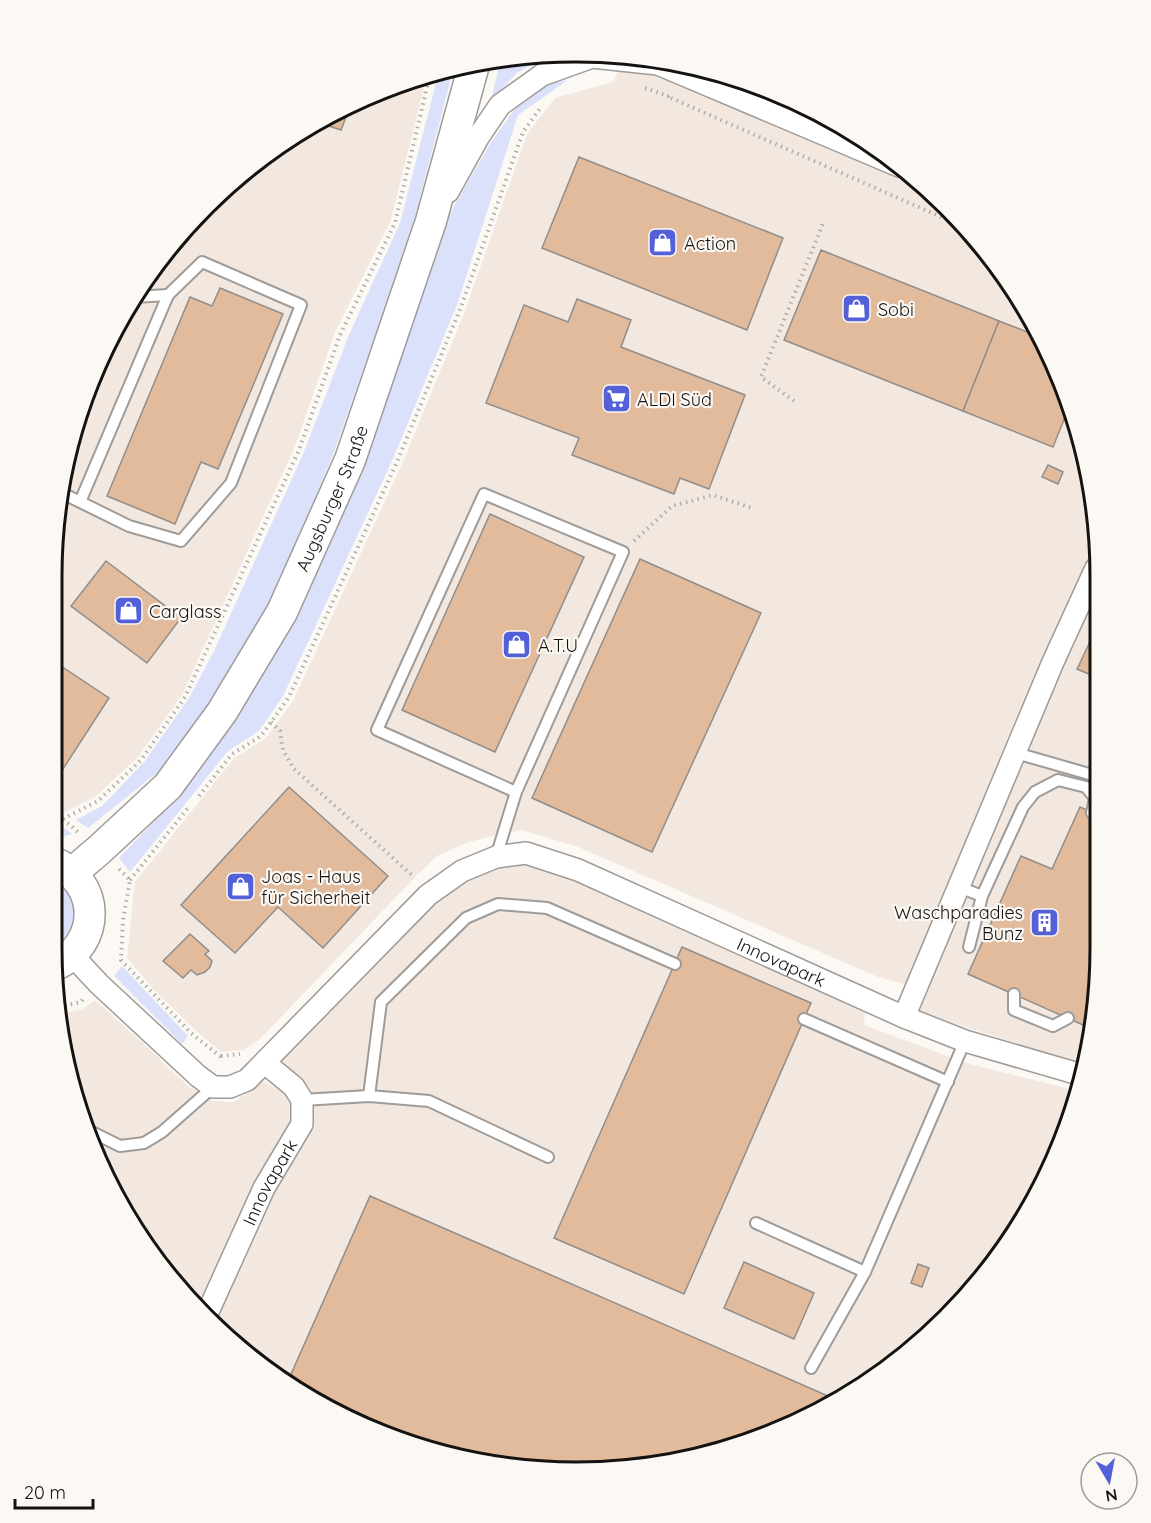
<svg xmlns="http://www.w3.org/2000/svg" width="1151" height="1523" viewBox="0 0 1151 1523" font-family="Quicksand,sans-serif">
<style>
.built{fill:#f2e8e0}
.green{fill:#dbe1fb}
.building{fill:#e2bb9c;stroke:#918d8a;stroke-width:1.5}
.lines{fill:none;stroke-linecap:round;stroke-linejoin:round}
.lane-casing{stroke:#9f9b98;stroke-width:14}
.street-casing{stroke:#9f9b98;stroke-width:24}
.secondary-casing{stroke:#9f9b98;stroke-width:33}
.path{stroke:#b1aeaa;stroke-width:4;stroke-dasharray:1.5 4.5;stroke-linecap:butt}
.lane{stroke:#fff;stroke-width:10}
.street{stroke:#fff;stroke-width:21}
.secondary{stroke:#fff;stroke-width:30}
.labels{text-anchor:middle;dominant-baseline:central;stroke-width:4.5;stroke-linejoin:round;paint-order:stroke}
.poi-label{font-size:18px;fill:#141311;stroke:#fcf8f4;text-anchor:start}
.street-label{font-size:18px;fill:#141311;stroke:#fcf8f4}
.rim{fill:none;stroke:#141311;stroke-width:3}
</style>
<rect width="100%" height="100%" fill="#fcf8f4"/>
<g class="built">
<path d="M627,56L677,61L776,91L867,139L946,204L1011,284L1060,375L1096,507V1016L1084,1065L916,1011L922,989L878,977L578,847L522,830L503,833L466,843L437,856L418,874L260,1039L244,1050L221,1052L195,1030L154,990L127,958L135,882L234,758L265,739L293,701L402,464L465,311L527,134L555,98L613,82Z"/>
<path d="M427,75L391,220L335,332L294,449L182,695L137,758L95,797L63,813H51L52,542L69,439L105,343L159,256L284,140L374,91Z"/>
<path d="M525,864L572,878L660,919L865,1008L864,1025L966,1063L1078,1091L1072,1116L1030,1210L947,1318L867,1383L744,1444L609,1471L343,1418L229,1342L214,1323L273,1189L311,1127L276,1061L431,903L463,880L495,867Z"/>
<path d="M95,1000L142,1042L188,1086L214,1101L234,1102L263,1081L284,1093L291,1105V1122L255,1182L200,1306L121,1210L69,1084L60,1014L83,1009Z"/>
</g>
<g class="green">
<path d="M525,56L540,60L517,73L491,100L501,58Z"/>
<path d="M454,67L414,220L375,335L333,455L270,605L213,704L158,772L88,828L76,820L102,806L145,761L189,698L214,651L304,452L348,337L400,223L439,71Z"/>
<path d="M568,80L518,115L457,305L392,461L283,696L259,731L228,751L130,872L119,858L179,795L233,719L444,224L490,144L514,110L545,85Z"/>
<path d="M60,825L72,834L51,841V827Z"/>
<path d="M51,876C55,879 59,881 63,884C82,904 74,936 51,949Z"/>
<path d="M122,966L188,1036L182,1044L114,976Z"/>
</g>
<g class="building">
<path d="M351,104L341,130L317,122Z"/>
<path d="M579,157L783,238L747,330L542,248Z"/>
<path d="M821,250L999,321L963,411L784,340Z"/>
<path d="M220,288L283,314L218,469L201,462L175,524L107,496L190,297L212,306Z"/>
<path d="M577,299L631,320L621,347L745,395L709,489L680,478L674,494L572,455L579,438L486,403L524,305L568,322Z"/>
<path d="M999,321L1040,337L1060,375L1069,407L1053,447L963,411Z"/>
<path d="M1069,407L1073,423L1064,419Z"/>
<path d="M1048,465L1063,472L1058,484L1042,477Z"/>
<path d="M490,514L584,557L495,752L402,710Z"/>
<path d="M640,559L761,613L652,852L532,798Z"/>
<path d="M106,561L181,618L147,663L71,606Z"/>
<path d="M1096,629V677L1077,669Z"/>
<path d="M52,660L109,698L61,772L51,766Z"/>
<path d="M289,787L388,876L323,948L278,907L235,953L181,905Z"/>
<path d="M1080,807L1096,814V1016L1092,1029L968,974L1021,856L1052,869Z"/>
<path d="M190,934L209,951L205,954L212,961L210,967L205,972L197,975L191,970L183,978L163,961Z"/>
<path d="M682,947L811,1003L684,1294L554,1238Z"/>
<path d="M370,1196L835,1399L744,1444L609,1471L473,1462L343,1418L288,1381Z"/>
<path d="M744,1262L814,1293L794,1339L724,1308Z"/>
<path d="M918,1264L929,1268L922,1287L911,1283Z"/>
</g>
<g class="lines">
<defs>
<g id="lane">
<path d="M134,297L168,295"/>
<path d="M60,492L129,526L181,541L231,483L301,305L202,262L168,295L80,502"/>
<path d="M1016,753L1096,776"/>
<path d="M496,857L516,792L623,552L484,494L377,730L516,792"/>
<path d="M959,887L982,896L969,947"/>
<path d="M982,896L1023,807L1035,792L1058,780L1086,787L1095,798L1092,813"/>
<path d="M1014,994V1010L1053,1026L1068,1018"/>
<path d="M804,1019L948,1082"/>
<path d="M369,1096L381,1002L466,918L498,904L547,908L675,964"/>
<path d="M302,1100L369,1096L429,1101L548,1157"/>
<path d="M88,1130L120,1146L144,1143L162,1132L213,1087"/>
<path d="M756,1223L865,1272L965,1041"/>
<path d="M811,1368L865,1272"/>
</g>
<g id="street">
<path d="M579,53L592,57L658,64"/>
<path d="M650,58L658,64L899,166"/>
<path d="M448,192L479,136L500,105L542,75L592,57"/>
<path id="s1" d="M72,955L99,984L198,1076L213,1087H230L247,1080L428,895L462,871L496,857L526,853L578,870L904,1017L1053,662L1096,568"/>
<path d="M904,1017L965,1041L1082,1075"/>
<path id="s2" d="M207,1314L264,1188L302,1124V1100L294,1087L265,1063"/>
</g>
<g id="secondary">
<path d="M51,861C102,881 102,944 54,966"/>
<path id="s3" d="M72,873L99,850L168,786L222,712L282,612L350,460L431,221L475,61"/>
</g>
</defs>
<use href="#lane" class="lane-casing"/>
<use href="#street" class="street-casing"/>
<use href="#secondary" class="secondary-casing"/>
<g class="path">
<path d="M645,88L668,96L669,95"/>
<path d="M671,98L964,227"/>
<path d="M794,401L761,377L824,221"/>
<path d="M634,541L672,506L713,495L752,508"/>
<path d="M271,722L280,731L283,750L294,769L414,877"/>
<path d="M199,796L232,754L261,736L289,697L397,462L461,307L523,132L541,107"/>
<path d="M63,819L78,832"/>
<path d="M51,820L63,819L98,801L141,760L185,697L299,450L340,335L395,223L430,74"/>
<path d="M119,869L130,880L123,920L121,960L191,1033L221,1057"/>
<path d="M130,880L188,808"/>
<path d="M59,1007L81,1002L83,999"/>
<path d="M221,1056L240,1054"/>
</g>
<use href="#lane" class="lane"/>
<use href="#street" class="street"/>
<use href="#secondary" class="secondary"/>
</g>
<defs>
<symbol id="shop-square" viewBox="-11 -11 22 22"><rect x="-9" y="-9" width="18" height="18" rx="4" fill="#5360d7" stroke="#fcf8f4"/><path d="M-5-2.5h2.3a2.7 3.5 0 0 1 5.4 0H5L5.5 6h-11ZM-1.5-2.5h3a1.5 2.3 0 0 0-3 0Z" fill="#fff"/></symbol>
<symbol id="supermarket-square" viewBox="-11 -11 22 22"><rect x="-9" y="-9" width="18" height="18" rx="4" fill="#5360d7" stroke="#fcf8f4"/><path d="M-6-5.5h2.5l.6 2H6L4.5 2H-2.5L-4.4-4H-6ZM-1.5 3.2a1.3 1.3 0 1 0 .1 0ZM3 3.2a1.3 1.3 0 1 0 .1 0Z" fill="#fff"/></symbol>
<symbol id="building-square" viewBox="-11 -11 22 22"><rect x="-9" y="-9" width="18" height="18" rx="4" fill="#5360d7" stroke="#fcf8f4"/><path d="M-4-6H4V6H1V3H-1V6H-4ZM-2.5-4.3h1.7v1.8h-1.7ZM.8-4.3h1.7v1.8H.8ZM-2.5-1h1.7V.8h-1.7ZM.8-1h1.7V.8H.8Z" fill="#fff"/></symbol>
</defs>
<g fill-rule="evenodd">
<use href="#shop-square" x="646" y="226" width="33" height="33"/>
<use href="#shop-square" x="840" y="292" width="33" height="33"/>
<use href="#supermarket-square" x="600" y="382" width="33" height="33"/>
<use href="#shop-square" x="112" y="594" width="33" height="33"/>
<use href="#shop-square" x="500" y="628" width="33" height="33"/>
<use href="#shop-square" x="224" y="870" width="33" height="33"/>
<use href="#building-square" x="1028" y="906" width="33" height="33"/>
</g>
<g class="labels">
<g class="poi-label">
<text x="684" y="243">Action</text>
<text x="878" y="309">Sobi</text>
<text x="637" y="399">ALDI Süd</text>
<text x="149" y="611">Carglass</text>
<text x="538" y="645">A.T.U</text>
<text x="261" y="876">Joas - Haus<tspan x="261" dy="21">für Sicherheit</tspan></text>
<text x="1023" y="912" text-anchor="end">Waschparadies<tspan x="1023" dy="21">Bunz</tspan></text>
</g>
<g class="street-label">
<text stroke="none"><textPath href="#s3" startOffset="462">Augsburger Straße</textPath></text>
<text stroke="none"><textPath href="#s1" startOffset="874">Innovapark</textPath></text>
<text stroke="none"><textPath href="#s2" startOffset="146">Innovapark</textPath></text>
</g>
</g>
<path d="M0 0H1151V1523H0ZM576 62H576A514 514 0 0 1 1090 576V948A514 514 0 0 1 576 1462H576A514 514 0 0 1 62 948V576A514 514 0 0 1 576 62Z" fill="#fcf8f4" fill-rule="evenodd"/>
<path class="rim" d="M576 62H576A514 514 0 0 1 1090 576V948A514 514 0 0 1 576 1462H576A514 514 0 0 1 62 948V576A514 514 0 0 1 576 62Z"/>
<g transform="translate(1109 1481) rotate(170)"><circle r="28" fill="#fcf8f4" stroke="#9f9c99" stroke-width="1.5"/>
<path d="M0-4.5L10 22L0 15L-10 22Z" fill="#5360d7"/>
<text y="-9" font-size="16" font-weight="bold" text-anchor="middle" fill="#141311">N</text>
</g>
<path d="M15 1499v9h78v-9" fill="none" stroke="#141311" stroke-width="3"/>
<text x="24" y="1499" font-size="18" fill="#141311" stroke="#fcf8f4" stroke-width="4.5" paint-order="stroke">20 m</text>
</svg>
